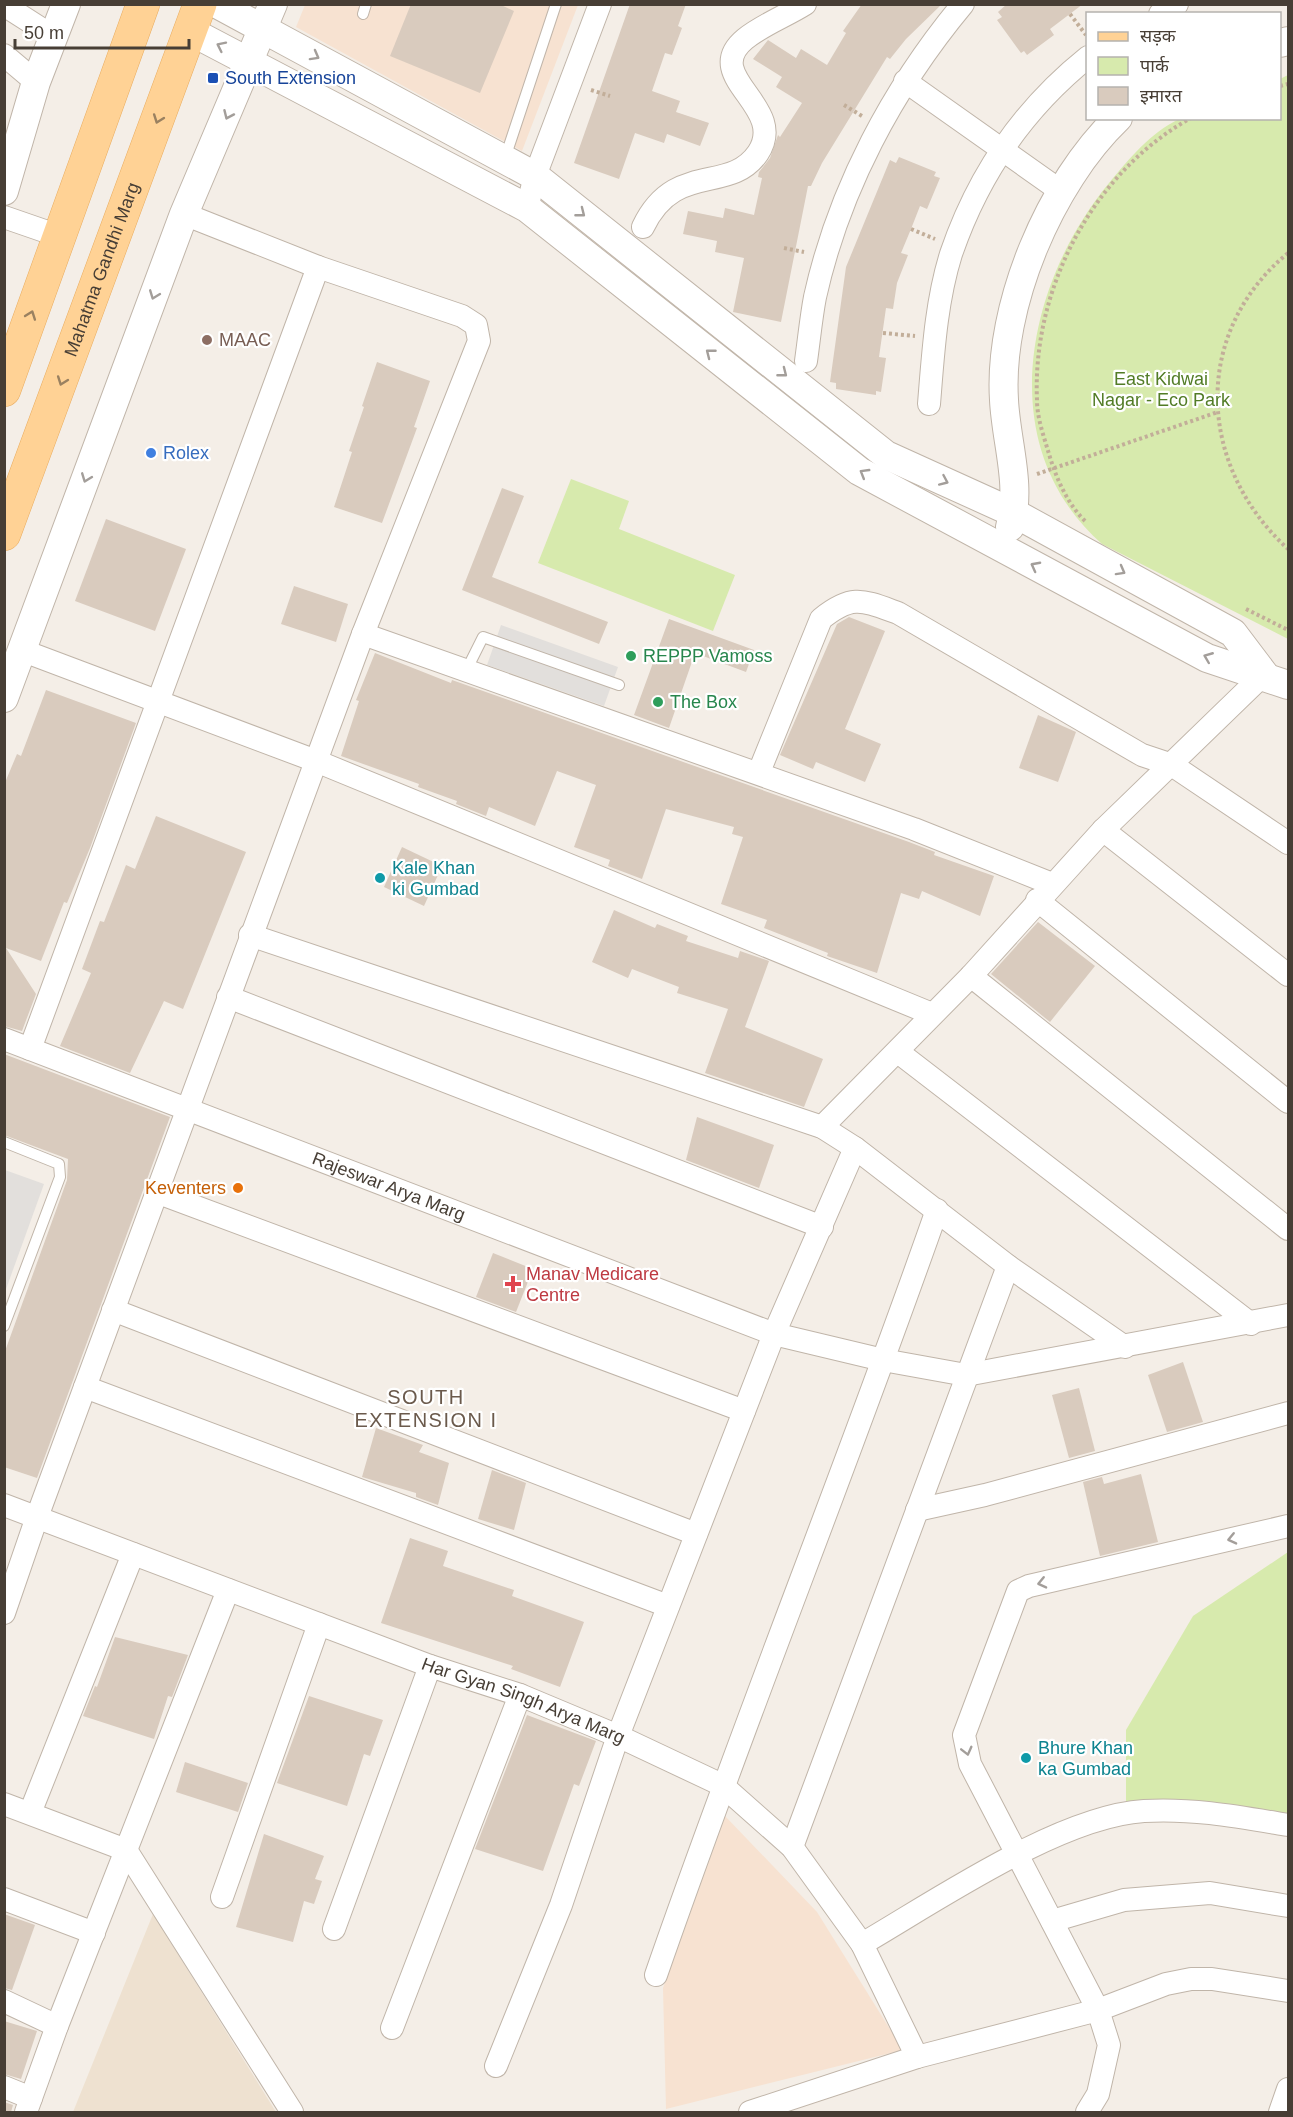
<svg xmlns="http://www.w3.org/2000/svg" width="1293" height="2117" viewBox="0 0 1293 2117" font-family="Helvetica,'Noto Sans Devanagari',sans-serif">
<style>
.commercial{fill:#f7e2d1}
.education{fill:#eee1d0}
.green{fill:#d7eaad}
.parking{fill:#e2dfdc}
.building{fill:#d9cbbe}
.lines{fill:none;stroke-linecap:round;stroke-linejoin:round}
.service-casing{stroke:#c0b5a9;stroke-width:12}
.minor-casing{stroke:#c0b5a9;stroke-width:24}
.tertiary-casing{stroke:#c0b5a9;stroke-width:30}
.primary-casing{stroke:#e9ad60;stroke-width:34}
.path{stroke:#c2ae99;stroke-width:4;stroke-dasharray:3 3;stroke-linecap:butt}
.service{stroke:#fff;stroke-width:10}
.minor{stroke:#fff;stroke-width:22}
.tertiary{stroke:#fff;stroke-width:28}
.primary{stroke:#ffd295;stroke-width:33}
.oneway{stroke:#a39e9a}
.oneway2{stroke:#9a8160}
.transit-dot{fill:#1a4fb4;stroke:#fff;stroke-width:2}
.education-dot{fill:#8d6e63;stroke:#fff;stroke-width:2}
.shop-dot{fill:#3f7fe0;stroke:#fff;stroke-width:2}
.leisure-dot{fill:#2e9e5b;stroke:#fff;stroke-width:2}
.culture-dot{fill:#0f9aa8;stroke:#fff;stroke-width:2}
.food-dot{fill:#e8710a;stroke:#fff;stroke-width:2}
.health-dot{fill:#e0444e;stroke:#fff;stroke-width:2}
.labels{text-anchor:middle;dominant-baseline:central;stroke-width:4.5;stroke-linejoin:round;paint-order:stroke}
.transit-label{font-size:18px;fill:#164399;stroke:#fff;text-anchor:start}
.street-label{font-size:18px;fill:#473e35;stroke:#fff}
.education-label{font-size:18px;fill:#785e54;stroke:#fff;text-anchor:start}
.park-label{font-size:18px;fill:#527c26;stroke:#fff}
.shop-label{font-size:18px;fill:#366cbe;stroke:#fff;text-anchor:start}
.leisure-label{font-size:18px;fill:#27864d;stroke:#fff;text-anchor:start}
.culture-label{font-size:18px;fill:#0d838f;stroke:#fff;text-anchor:start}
.food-label{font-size:18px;fill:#c56008;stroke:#fff;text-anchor:end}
.health-label{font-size:18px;fill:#be3a42;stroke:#fff;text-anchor:start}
.neighbourhood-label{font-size:20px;letter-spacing:1.5px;fill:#6b5a4c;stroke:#fff}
</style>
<rect width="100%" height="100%" fill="#f4eee7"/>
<g class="commercial">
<path d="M305,5H578L522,151L296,27Z"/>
<path d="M725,1816L817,1912L903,2050L666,2109L663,1988Z"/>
</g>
<path class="education" d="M153,1914L276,2112H73Z"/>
<g class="green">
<path d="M1288,75V639L1102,544C992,447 1025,285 1109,183C1130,158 1149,134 1179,119L1280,118V79Z"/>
<path d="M571,479L629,501L619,529L735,575L713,631L538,563Z"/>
<path d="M1288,1552V1817L1126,1818V1730L1193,1616Z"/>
</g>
<g class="parking">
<path d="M501,625L618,667L604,706L487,665Z"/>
<path d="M5,1170L44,1184L5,1292L4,1170Z"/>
</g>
<g class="building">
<path d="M411,4H499L514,11L480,93L390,56Z"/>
<path d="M630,4H686L678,26L682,28L672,55L665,53L652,91L680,101L676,112L709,123L700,146L667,134L664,143L635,133L619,179L574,163Z"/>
<path d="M862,4H942L906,39L890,59L887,57L822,163L811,186H808L781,322L733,312L744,258L715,252L717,241L683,234L688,211L723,218L725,208L754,215L762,178L758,177L759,172L770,158L778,135L780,137L802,103L776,87L782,77L753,59L768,40L796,58L801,49L827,65L846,33L843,31Z"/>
<path d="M1007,4H1083L1050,29L1054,35L1027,55L1024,51L1021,53L997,20L1002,17L998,12Z"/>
<path d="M899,157L936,172L934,176L940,178L927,209L920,206L911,229L901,253L908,255L897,283L893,309L886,308L879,357L886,358L881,392L876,391V395L836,389V383L830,382L846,267L890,160L896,163Z"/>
<path d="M377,362L430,381L414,427L417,428L382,523L334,507L352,452L349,451L364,407L362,406Z"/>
<path d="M502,488L524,496L492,577L608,622L599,644L462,590Z"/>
<path d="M106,519L186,549L155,631L75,601Z"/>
<path d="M294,586L348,604L336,642L281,624Z"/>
<path d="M849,617L885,631L845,729L881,744L865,782L816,762L813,769L780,755L837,624Z"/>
<path d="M669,619L754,650L746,672L695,653L669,728L634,715Z"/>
<path d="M375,653L451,683L452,680L909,842L935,852L934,855L994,876L980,916L922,891L919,899L901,893L877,973L827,956L828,953L764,928L767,920L721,904L743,837L732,834L734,827L666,809L642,879L608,866L610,860L574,847L596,785L557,771L535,826L489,807L486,816L456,804L457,801L418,787L419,784L341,756L359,701L356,700Z"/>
<path d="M46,690L136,723L90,848L67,903L64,902L41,961L6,948L36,994L22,1031L4,1026V785L17,754L21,756Z"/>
<path d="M1038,715L1076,732L1058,782L1019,768Z"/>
<path d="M156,816L246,852L183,1009L164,1001L130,1073L60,1046L91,973L82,969L100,921L104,922L126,865L135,869Z"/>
<path d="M402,847L442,866L424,906L384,887Z"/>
<path d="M614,910L655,928L657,924L688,936L686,941L738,958L740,951L769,961L745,1027L823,1059L804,1107L705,1073L728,1009L677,993L679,987L632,969L628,978L592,962Z"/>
<path d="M1038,922L1095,966L1050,1022L991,974Z"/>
<path d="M4,1054L170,1117L37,1478L4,1467V1354L67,1180L68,1159L4,1135Z"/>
<path d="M697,1117L774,1145L759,1188L686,1160Z"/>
<path d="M493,1253L533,1269L516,1312L476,1297Z"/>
<path d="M1183,1362L1203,1422L1167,1432L1148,1375Z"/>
<path d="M1079,1388L1095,1451L1069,1458L1052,1395Z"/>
<path d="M376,1428L423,1445L419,1452L449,1463L438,1505L416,1497V1493L362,1477Z"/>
<path d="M492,1470L526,1483L514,1530L478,1519Z"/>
<path d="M1141,1474L1158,1542L1100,1556L1083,1482L1102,1477L1104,1484Z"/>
<path d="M410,1538L448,1551L443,1566L514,1590L512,1596L584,1622L560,1687L511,1669L513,1666L381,1623Z"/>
<path d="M115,1637L188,1655L172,1697L168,1696L154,1739L83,1716L95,1686L97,1687Z"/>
<path d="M309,1696L383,1720L370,1756L364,1754L347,1806L277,1783Z"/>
<path d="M527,1715L596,1741L579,1786L574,1784L543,1871L475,1849Z"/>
<path d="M185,1762L248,1783L238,1812L176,1792Z"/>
<path d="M264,1834L324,1856L315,1879L322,1881L314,1904L304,1901L293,1942L236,1927Z"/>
<path d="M4,1914L35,1925L12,1990L4,1988Z"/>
<path d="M4,2021L37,2031L21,2079L4,2074Z"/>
<path d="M4,2102L13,2105L11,2112H4Z"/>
</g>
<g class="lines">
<defs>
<g id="service">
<path d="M363,14L366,4"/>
<path d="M505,158L556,4"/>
<path d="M466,671L483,637L619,685"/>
<path d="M4,1142L59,1164L60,1177L4,1326"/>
</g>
<g id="minor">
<path d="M4,5L54,37"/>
<path d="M1160,14L1177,4"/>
<path d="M4,55L36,82"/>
<path d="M905,81L1062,192"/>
<path d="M527,208L535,176L600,4"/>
<path d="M4,217L59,236"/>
<path d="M643,227C675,160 729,195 758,153C789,106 699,77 745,39C762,25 786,16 805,4"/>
<path d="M806,361C809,340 811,318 815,297C839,189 893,88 963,4"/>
<path d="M929,404C933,355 936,302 951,254C978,175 1023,109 1088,57"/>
<path d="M363,634L914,829L1052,884"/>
<path d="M21,650L316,761L932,1014"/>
<path d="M759,772L821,619C852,594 862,600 898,613L1142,755L1172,765L1288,843"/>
<path d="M1103,830L1288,975"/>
<path d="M1037,900L1288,1102"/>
<path d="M250,935L822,1127L855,1148L1008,1266L1125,1347"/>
<path d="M971,976L1288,1229"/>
<path d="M228,997L822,1227"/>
<path id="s1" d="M4,1039L774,1334L883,1360L966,1375L1288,1315"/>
<path d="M30,1049L318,267"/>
<path d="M898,1052L1251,1324"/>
<path d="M822,1127L971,976L1103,830L1264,674"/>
<path d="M156,1192L744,1411"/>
<path d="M113,1310L696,1534"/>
<path d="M85,1387L668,1606"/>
<path id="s2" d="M4,1505L430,1666L520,1695L618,1736L722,1785L792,1847L862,1944L917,2057"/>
<path d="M917,1510L985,1495L1288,1413"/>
<path d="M4,1613L37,1517L363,634L479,341L476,325L462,316L318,267L184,214"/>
<path d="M4,1804L126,1850L292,2112"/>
<path d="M30,1813L133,1554"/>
<path d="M792,1847L1008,1266"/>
<path d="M222,1897L319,1624"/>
<path d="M4,1899L94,1933"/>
<path d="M1052,1921L1124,1900L1210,1893L1288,1906"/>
<path d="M334,1929L430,1666"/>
<path d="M862,1944C936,1901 1060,1816 1144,1811C1193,1808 1240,1817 1288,1825"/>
<path d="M656,1975C745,1718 847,1467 937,1210"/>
<path d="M4,2001L57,2026"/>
<path d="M392,2028L520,1695"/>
<path d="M496,2066L561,1905L618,1736L774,1334L855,1148"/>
<path d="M4,2087L31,2098"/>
<path d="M26,2112L57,2026L228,1590"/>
<path d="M750,2112L917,2057L1098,2010L1166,1984L1191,1979H1212L1288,1991"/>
<path d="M1087,2112L1098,2094L1109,2045L1098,2010L970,1764L964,1735L1018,1591L1029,1586L1288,1526"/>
<path d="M1280,2112L1288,2089"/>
</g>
<g id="tertiary">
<path d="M217,4L535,176L886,455L1014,513L1233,633L1264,674"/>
<path d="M190,31L527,208L859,471L1207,658L1288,685"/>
<path d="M1280,43L1288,41"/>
<path d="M4,191L36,82L66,4"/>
<path d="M1010,527C1022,485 1006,442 1004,400C998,306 1050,183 1118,118"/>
<path d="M4,698L184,214L273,4"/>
</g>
<g id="primary">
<path d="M4,390L143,4"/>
<path id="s3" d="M4,534L200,4"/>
</g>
</defs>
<use href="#service" class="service-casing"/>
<use href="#minor" class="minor-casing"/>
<use href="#tertiary" class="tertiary-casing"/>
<use href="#primary" class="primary-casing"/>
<g class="path">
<path d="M1070,14L1086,35"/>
<path d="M1280,86L1288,84"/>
<path d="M591,90L610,96"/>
<path d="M844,105L862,116"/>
<path d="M911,229L935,239"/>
<path d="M784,248L804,252"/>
<path d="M1288,253C1190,334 1198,467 1288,549"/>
<path d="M883,333L915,336"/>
<path d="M1037,474L1218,412"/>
<path d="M1085,521C1067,503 1056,478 1049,454C1044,437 1037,418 1037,400C1032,289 1093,172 1191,118"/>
<path d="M1246,609L1288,630"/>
</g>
<use href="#service" class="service"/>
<use href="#minor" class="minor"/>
<use href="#tertiary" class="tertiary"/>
<use href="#primary" class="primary"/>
</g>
<defs><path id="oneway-chevron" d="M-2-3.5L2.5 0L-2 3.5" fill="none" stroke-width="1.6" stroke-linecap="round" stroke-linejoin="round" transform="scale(1.5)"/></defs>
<g class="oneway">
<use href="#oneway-chevron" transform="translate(221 46) rotate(-154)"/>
<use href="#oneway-chevron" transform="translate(315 56) rotate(29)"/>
<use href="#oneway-chevron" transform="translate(228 115) rotate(114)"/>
<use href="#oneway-chevron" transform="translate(581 213) rotate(38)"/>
<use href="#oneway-chevron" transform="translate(154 295) rotate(111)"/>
<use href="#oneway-chevron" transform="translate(710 353) rotate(-142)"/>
<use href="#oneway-chevron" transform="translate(783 373) rotate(38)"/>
<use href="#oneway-chevron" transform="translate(864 473) rotate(-149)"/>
<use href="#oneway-chevron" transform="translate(86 478) rotate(111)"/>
<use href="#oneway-chevron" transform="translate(944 481) rotate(24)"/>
<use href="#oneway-chevron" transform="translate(1035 566) rotate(-152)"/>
<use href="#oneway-chevron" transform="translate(1121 571) rotate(29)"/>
<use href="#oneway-chevron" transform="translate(1208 657) rotate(-158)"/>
<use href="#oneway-chevron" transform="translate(1232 1539) rotate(167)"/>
<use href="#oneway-chevron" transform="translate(1042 1583) rotate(167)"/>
<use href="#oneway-chevron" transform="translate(967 1751) rotate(76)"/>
</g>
<g class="oneway2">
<use href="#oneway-chevron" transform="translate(158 119) rotate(110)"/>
<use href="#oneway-chevron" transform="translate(31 315) rotate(-70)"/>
<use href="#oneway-chevron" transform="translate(62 381) rotate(110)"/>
</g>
<rect class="transit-dot" x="207" y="72" width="12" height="12" rx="3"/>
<circle class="education-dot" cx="207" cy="340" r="6"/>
<circle class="shop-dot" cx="151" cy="453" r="6"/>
<g class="leisure-dot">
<circle cx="631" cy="656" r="6"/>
<circle cx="658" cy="702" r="6"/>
</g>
<g class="culture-dot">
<circle cx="380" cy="878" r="6"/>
<circle cx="1026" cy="1758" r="6"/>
</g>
<circle class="food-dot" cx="238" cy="1188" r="6"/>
<path class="health-dot" d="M510 1275h6v6h6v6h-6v6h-6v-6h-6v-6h6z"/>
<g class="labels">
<g class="transit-label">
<text x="225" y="78">South Extension</text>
</g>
<g class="street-label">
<text stroke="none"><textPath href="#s3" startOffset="282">Mahatma Gandhi Marg</textPath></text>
<text stroke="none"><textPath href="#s1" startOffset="412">Rajeswar Arya Marg</textPath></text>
<text stroke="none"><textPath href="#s2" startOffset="555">Har Gyan Singh Arya Marg</textPath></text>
</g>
<g class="education-label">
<text x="219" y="340">MAAC</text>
</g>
<g class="park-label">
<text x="1161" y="379">East Kidwai<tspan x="1161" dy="21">Nagar - Eco Park</tspan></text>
</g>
<g class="shop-label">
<text x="163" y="453">Rolex</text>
</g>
<g class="leisure-label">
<text x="643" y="656">REPPP Vamoss</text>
<text x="670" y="702">The Box</text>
</g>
<g class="culture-label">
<text x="392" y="868">Kale Khan<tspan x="392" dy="21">ki Gumbad</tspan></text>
<text x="1038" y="1748">Bhure Khan<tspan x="1038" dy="21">ka Gumbad</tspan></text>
</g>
<g class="food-label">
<text x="226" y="1188">Keventers</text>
</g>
<g class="health-label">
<text x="526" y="1274">Manav Medicare<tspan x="526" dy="21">Centre</tspan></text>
</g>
<g class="neighbourhood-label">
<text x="426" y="1397">SOUTH<tspan x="426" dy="23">EXTENSION I</tspan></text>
</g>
</g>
<rect width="1293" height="2117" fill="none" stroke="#473e35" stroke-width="12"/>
<rect x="1086" y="12" width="195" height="108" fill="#ffffff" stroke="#b5b2ae" stroke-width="1.5"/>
<rect x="1098" y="32" width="30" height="9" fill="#ffd295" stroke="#b5b2ae" stroke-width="1.5"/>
<text x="1140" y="42" font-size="18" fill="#473e35">सड़क</text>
<rect x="1098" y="57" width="30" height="18" fill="#d7eaad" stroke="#b5b2ae" stroke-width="1.5"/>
<text x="1140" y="72" font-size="18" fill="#473e35">पार्क</text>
<rect x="1098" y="87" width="30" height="18" fill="#d9cbbe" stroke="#b5b2ae" stroke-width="1.5"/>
<text x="1140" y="102" font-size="18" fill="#473e35">इमारत</text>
<path d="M15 39v9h174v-9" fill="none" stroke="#473e35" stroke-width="3"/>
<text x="24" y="39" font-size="18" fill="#473e35" stroke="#ffffff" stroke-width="4.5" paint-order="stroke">50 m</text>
</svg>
